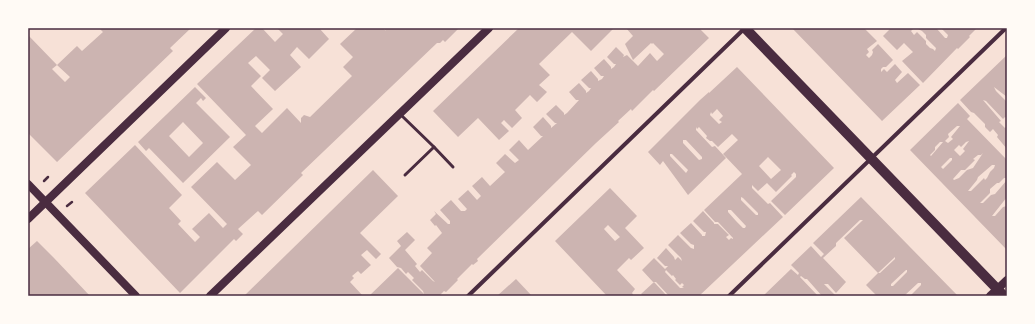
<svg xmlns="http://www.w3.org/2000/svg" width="1035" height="324" viewBox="0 0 1035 324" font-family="'Fira Sans',sans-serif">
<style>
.building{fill:#ccb4b1;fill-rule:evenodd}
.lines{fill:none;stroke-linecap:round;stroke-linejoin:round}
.path{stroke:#4a2c40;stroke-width:2.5}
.service{stroke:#4a2c40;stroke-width:3}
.minor{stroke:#4a2c40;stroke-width:4}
.secondary{stroke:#4a2c40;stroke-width:8}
.primary{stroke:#4a2c40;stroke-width:10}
.neatline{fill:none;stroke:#4a2c40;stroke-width:1.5}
</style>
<rect width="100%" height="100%" fill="#f7e1d7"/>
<g class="building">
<path d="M102,28H191L170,48L173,51L57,162L28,133V35L57,65L52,69L65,82L70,77L57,65L77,46L82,51L103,32L100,29Z"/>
<path d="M256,28H262L275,42L283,34L277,28H319L329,39L309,59L297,47L290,55L301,67L275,91L262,78L270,70L256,56L248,63L261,76L251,86L273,109L255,126L262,133L287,108L301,123V118L304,115L310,117L352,76L343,67L353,57L340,44L357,28H383L386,31L384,28H459L445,42L443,40L440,43H437L301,173L303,175L262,215L258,211L238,229L243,234L236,241L234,239L180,293L85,193L135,145L182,195L169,208L181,221L178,224L195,242L200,237L192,229L209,213L223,228L227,224L191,187L217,162L235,180L251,165L233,147L246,135L197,84Z"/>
<path d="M519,28H614L591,51L572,32L539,64L550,75L539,85L547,92L537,102L530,95L515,110L522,118L512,128L504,120L501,123L509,131L499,140L478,118L458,137L433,111Z"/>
<path d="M626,28H699L709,38L654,91L653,90L632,111L631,109L618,121L619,122L596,143L477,259L478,261L473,265L472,264L457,279L458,280L446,292L444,291L439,296H369L398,268L424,294L423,291L412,280L414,278L408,272L406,274L401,268L397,267L389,258L401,246L397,241L407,232L415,240L405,250L417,264L415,266L420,272L422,270L433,281L435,282L420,266L432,253L427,248L442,233L436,225L435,226L430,220L436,214L434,211L448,224H450V221L440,210L451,200L461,211H465L467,209L458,199L468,190L477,200L481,196L472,186L482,177L490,186L505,172L496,163L505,154L515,163L519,160L509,150L519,140L528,150L543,136H541L533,127L543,117L551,126V128L557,123H555L546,114L556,105L564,113V115L567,113L579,100H576L569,92L579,83L586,91V93L589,91L591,88H589L581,80L591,71L598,79V81L602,79L604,76H601L594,68L604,59L611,67V69L614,67L616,64H614L607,57L616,47L624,55L623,57L627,55L638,66L650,53L657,61L664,54L653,43L652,44L651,43L633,60L625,44L633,36Z"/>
<path d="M792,28H817L818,29L819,28H864L877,41L867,49L869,52L866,55L869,58L872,55L873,52L872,50L878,44L893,60L886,67H883L881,69V72L884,69L887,72L895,64L902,72L895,80L897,83L908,73L920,85L882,121Z"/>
<path d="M891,28H914L911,31L914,35L917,32L926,41V44L930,48L933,49L935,51L936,48L926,38V35L922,31L916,28H932L937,29L945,38H947L948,35L941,28H977L969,36L970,37L958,49L957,48L923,83L902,61L913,52L904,43L897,50L883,36Z"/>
<path d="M1007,55V97L994,87L996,91L1007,102V118L1005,117L1003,119L986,101L983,100L1001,121L999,122L1005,128L1007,126V149L997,137L998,135L993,129L990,132L985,127V124L974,113L971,112L960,100Z"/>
<path d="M737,67L834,168L785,215L771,201L796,177V174L794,172L791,175L792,176L776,192L767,183L758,191L752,185V188L768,204L770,203L783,217L699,296H669L656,282H653L642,270L654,258L665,269L668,266H665L657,258L666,248L674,257L675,260L678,257L682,261L681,258L668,245L678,235L691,248L694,249V245L691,244L680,233L691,223L702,235V236H705L706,232H704L693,221L703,211L714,223V224H718L729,235L726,237L729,240L731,238L733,239V238L718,222H715L704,210L742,174L723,154L738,140L732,134L718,147L712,141H710L706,138L707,136L699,127L697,129L696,127V130L712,147L715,146L726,158L688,195L663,161L660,165L648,152L700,100L709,92V93ZM717,109L723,116L719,120L722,122L719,124L710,115L711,112L712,114ZM683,140H686L702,157V159L699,160L683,143ZM670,154H672L688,170L686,173L670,156ZM768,157L781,170L771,179L759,166ZM741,197L743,198L758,213V215H756L741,200ZM728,210H731L746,226L745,228H743L736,221L728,212ZM666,270L672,276L673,275L676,279L675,280L680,285L682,283L684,285L682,287L684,288H680L665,272Z"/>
<path d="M195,87L206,98L203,101L201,98L196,103L230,137L183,183L149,148L146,151L138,142ZM183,122L203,143L189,157L169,136Z"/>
<path d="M958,103L970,116L967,119L1007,160V178H1004L999,183H997L990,189V193L980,203H983L991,195L995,194L1007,180V197L992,216H995L1003,207L1007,206V250L910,150ZM957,126H960L951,137L953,139L948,143L945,141L949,137L948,134ZM969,141L963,149L965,151L960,156L954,150L959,145L961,147L966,142ZM940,142H943L931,156L930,155L935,150V147ZM983,153L973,168L967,170L959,178L954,180L953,179L961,170H965L975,160L973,159L978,155H981ZM950,158H952V160L943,169L941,167ZM992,165H995L994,168L990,172L987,178L985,180L984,178L971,191H968L977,180L978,177Z"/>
<path d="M373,170L398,196L360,233L381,254L376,259L367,250L361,255L371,265L361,274L358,271L352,276L354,278L350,282L363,296H244Z"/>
<path d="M610,188L637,216L625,228L644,248L631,260L629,258L617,270L635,289L632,293L634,296H607L555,241ZM608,225L620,237L615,241L604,229Z"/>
<path d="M861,197L958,296H910L921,285V283H918L904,296H877L866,285L878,273H880L895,259V257L878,273L844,238L863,220H860L836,243V246L823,258L846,282L836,293L828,284H824L836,296H822L807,279H805L801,276L800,277L818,296H763L791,269L798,275L799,273L791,265L811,246L821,257L824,254L813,243ZM906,270H907V272L893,286H891V284Z"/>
<path d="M37,241L54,258L90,296H28V249Z"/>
<path d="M516,279L532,296H497Z"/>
<path d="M654,282L667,296H643L641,294Z"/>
</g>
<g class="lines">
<g class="path">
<path d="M44,181L48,177"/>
<path d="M67,206L72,202"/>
</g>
<g class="service">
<path d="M401,115L434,147L405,175"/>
<path d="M434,147L453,167"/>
</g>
<g class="minor">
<path d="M468,296L745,28"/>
<path d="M729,296L1006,28"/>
</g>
<g class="secondary">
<path d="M28,184L136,296"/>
<path d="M28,219L226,28"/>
<path d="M210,296L489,28"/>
<path d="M990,296L1007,280"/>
</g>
<path class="primary" d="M745,28L1004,296"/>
</g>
<rect width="1035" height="324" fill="none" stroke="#fffaf5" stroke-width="58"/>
<rect x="29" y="29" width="977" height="266" class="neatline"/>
</svg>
